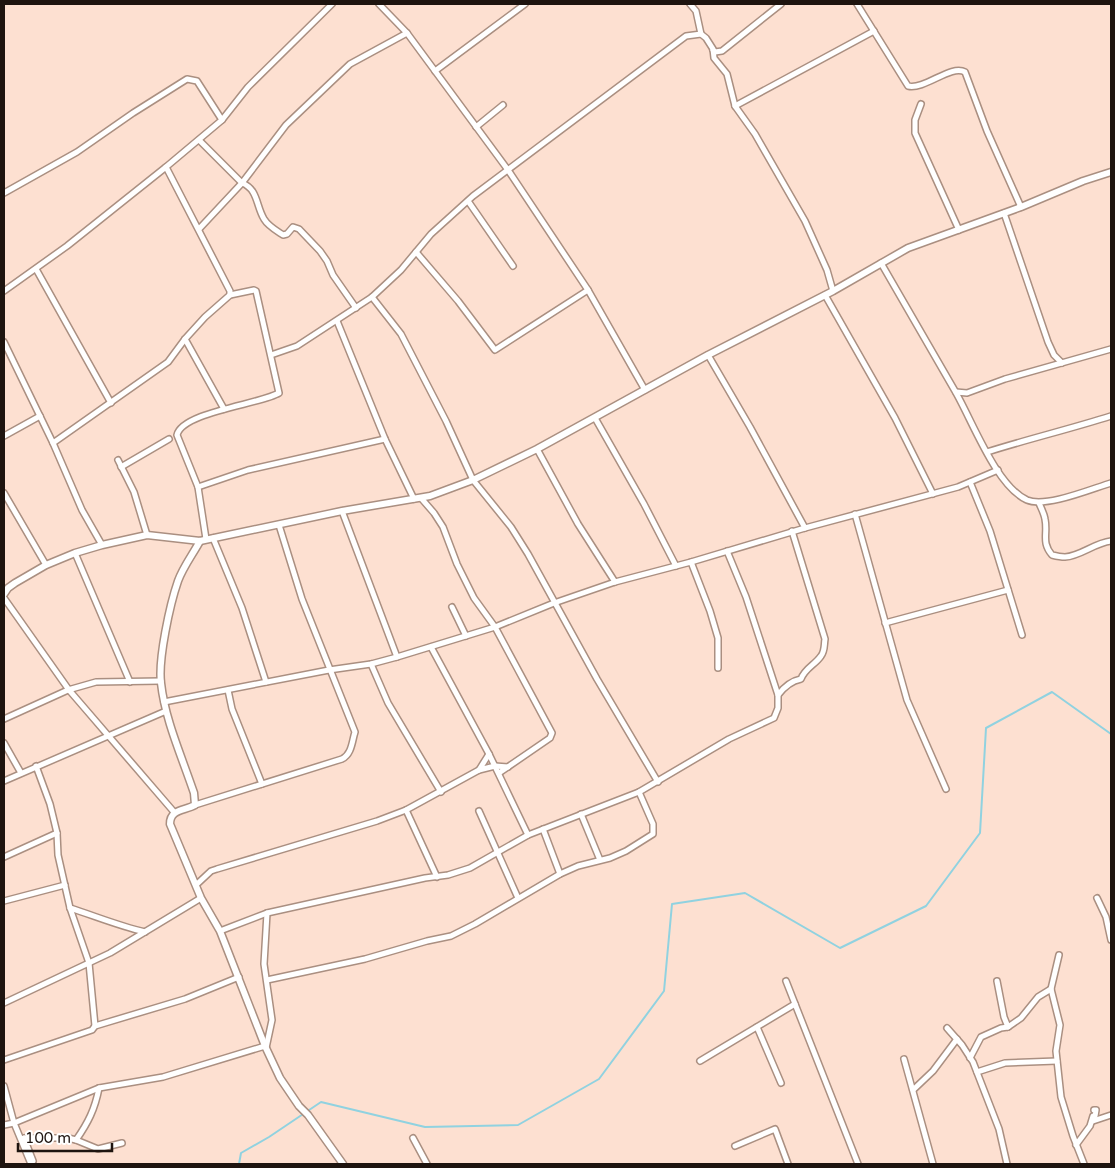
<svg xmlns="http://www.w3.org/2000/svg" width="1115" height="1168" viewBox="0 0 1115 1168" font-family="'Varela Round',sans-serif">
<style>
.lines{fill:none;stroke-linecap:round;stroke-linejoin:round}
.stream{stroke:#90d2e0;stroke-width:2}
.minor-casing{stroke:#aa8f81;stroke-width:8}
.tertiary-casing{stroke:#aa8f81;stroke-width:9}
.minor{stroke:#fff;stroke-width:5}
.tertiary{stroke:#fff;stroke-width:6}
</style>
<rect width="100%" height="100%" fill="#fde0d1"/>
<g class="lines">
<path class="stream" d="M239,1164L241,1153L269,1137L321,1102L425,1127L518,1125L599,1079L664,991L672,904L745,893L840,948L926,906L980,833L986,728L1052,692L1111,734"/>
<defs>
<g id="minor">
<path d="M379,4L407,33L508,170L588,290L645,390"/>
<path d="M690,4L696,11L701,34"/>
<path d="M857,4L908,86C925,90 951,64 965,72L987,131L1021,207"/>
<path d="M713,50L715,52L722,51L781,4"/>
<path d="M435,71L525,4"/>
<path d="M921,104L915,120V133L959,230"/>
<path d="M735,106L874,31"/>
<path d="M476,127L503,105"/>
<path d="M199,140L242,183C258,189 256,206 264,219C268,226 277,231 283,235L287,234L293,227L299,229L320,251L327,261L333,275L356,308"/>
<path d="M166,167L230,291V295"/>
<path d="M4,193L77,152L133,113L187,79L197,81L222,120"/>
<path d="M468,201L513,266"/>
<path d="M1004,213L1048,342L1054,355L1062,363"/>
<path d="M199,229L242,183L286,125L350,64L407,33"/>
<path d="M416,252L458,301L495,350L588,290"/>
<path d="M881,263C905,305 930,348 955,391C972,420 996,486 1027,500C1046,508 1091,489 1111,483"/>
<path d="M36,269L111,403"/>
<path d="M4,291L67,246L166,167L222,120L248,87L332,4"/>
<path d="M825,295L895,418L933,494"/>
<path d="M372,297L401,334L446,421L473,480L511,527L528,554L597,679L658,782"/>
<path d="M337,321L385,439L414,499"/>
<path d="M185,339L224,409"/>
<path d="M4,342L53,443L82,510L102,545"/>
<path d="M271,355L297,346L372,297L401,270L431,234L473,196L686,36L701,34L706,38L713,49L714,58L727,74L735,106L755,134L805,221L827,270L833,291"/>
<path d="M708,355L750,427L805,528"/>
<path d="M956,392L967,393L1005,379L1111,349"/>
<path d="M595,418L644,504L676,566"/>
<path d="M4,436L40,416"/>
<path d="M53,443L168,362L185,339L205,317L230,295L254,290L256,291L279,393C261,404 182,412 177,435L198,487L206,539"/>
<path d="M537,449L578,524L615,582"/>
<path d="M987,452C1028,439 1070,429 1111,416"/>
<path d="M118,460L134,492L147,535"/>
<path d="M121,467L169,439"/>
<path d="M970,482L990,531L1022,635"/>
<path d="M198,487L248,470L385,439"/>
<path d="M4,493L46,565"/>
<path d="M421,498L434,513L443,527L457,564L474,598L495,627L552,733L550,738L499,773"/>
<path d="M1039,503C1041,508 1044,513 1045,519C1048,534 1041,542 1052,555C1056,556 1061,557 1065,557C1081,556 1094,543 1111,541"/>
<path d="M342,511L397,657"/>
<path d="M855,514L907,700L946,789"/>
<path d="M213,538L242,608L266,682"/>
<path d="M727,551L746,597L778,695"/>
<path d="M75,553L130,682"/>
<path d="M691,562L710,611L718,638V668"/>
<path d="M4,598L69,690L174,812"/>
<path d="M452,607L466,636"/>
<path d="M885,623L1008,590"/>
<path d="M431,647L489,754L528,835"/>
<path d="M371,664L388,703L441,792"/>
<path d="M228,690L232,709L262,784"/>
<path d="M164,702L329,670L371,664L397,657L495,627L554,603L615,582L691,562L805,528L958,487L998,470"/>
<path d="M4,719L68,690L96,682L161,681"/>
<path d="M4,743L21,773"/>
<path d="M36,766L50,804L57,833L58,855L70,908L89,963L95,1026"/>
<path d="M479,770L489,754"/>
<path d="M4,781L166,711"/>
<path d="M195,805L342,759C352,754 352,741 355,732L302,599L279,525"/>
<path d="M406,810L437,877"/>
<path d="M479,811L518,898"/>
<path d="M581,814L600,860"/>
<path d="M543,829L560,874"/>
<path d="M4,857L57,833"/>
<path d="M196,885L211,871L217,869L377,821L406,810L479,770L495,766L508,767"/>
<path d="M1097,898L1106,917L1111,940"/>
<path d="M4,901L65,885"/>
<path d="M70,908C95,916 119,926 145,932"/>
<path d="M220,931L267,913L425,878L448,875L470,868L528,835L639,792L729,739L774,718L778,708V695C784,687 791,681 801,679C805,668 815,665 821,656C825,651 824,645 825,639L792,531"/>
<path d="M1059,955L1051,989L1060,1025L1056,1051L1061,1097L1073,1136L1084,1164"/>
<path d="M267,980L365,959L427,941L451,936L475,924L560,874L578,866L610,858L626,851L653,834V824L639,792"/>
<path d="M786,981L858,1164"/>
<path d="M997,981L1004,1017L1008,1027"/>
<path d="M4,1003L110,953L201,898"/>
<path d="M757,1027L781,1083"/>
<path d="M947,1028L962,1045L973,1062L999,1129L1007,1164"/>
<path d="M266,1048L272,1020L264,964L267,913"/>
<path d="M970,1058L981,1037L1001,1028L1008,1027L1021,1018L1038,997L1051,989"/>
<path d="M904,1059L933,1164"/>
<path d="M4,1060L92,1030L95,1026L185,999L239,977"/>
<path d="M700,1061L795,1004"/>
<path d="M977,1072L1005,1063L1057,1061"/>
<path d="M4,1086L14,1123L31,1164"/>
<path d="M913,1090L933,1071L957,1039"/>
<path d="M1093,1121L1111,1115"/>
<path d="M4,1125L14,1123L99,1088L163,1077L265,1046"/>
<path d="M24,1138H68L76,1140C88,1123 95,1109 99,1088"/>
<path d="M24,1138L33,1161"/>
<path d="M413,1138L427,1164"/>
<path d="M76,1140L98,1149L122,1143"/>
<path d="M1076,1145L1090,1126L1093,1116H1095L1096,1110H1094"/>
<path d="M735,1146L775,1129L788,1164"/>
</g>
<g id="tertiary">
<path d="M200,541C193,554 183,567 178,581C170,604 158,659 161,683C165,720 182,757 194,793L195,805C184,811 170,809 170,824L201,898L220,931L265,1046L280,1078L299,1106L308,1115L343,1164"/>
<path d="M4,594L8,588L15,583L46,565L75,553L102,545L147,535L200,541L342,511L430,496L473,480L537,449L708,355L833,291L908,248L1021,207L1083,181L1111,172"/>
</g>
</defs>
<use href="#minor" class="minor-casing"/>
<use href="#tertiary" class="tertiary-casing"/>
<use href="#minor" class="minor"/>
<use href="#tertiary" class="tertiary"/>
</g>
<rect width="1115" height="1168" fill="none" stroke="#1e140f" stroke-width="10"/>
<path d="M18 1143v8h94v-8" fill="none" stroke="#1e140f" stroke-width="2.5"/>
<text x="25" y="1143" font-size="15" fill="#1e140f" stroke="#ffffff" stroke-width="4" paint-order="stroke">100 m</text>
</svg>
